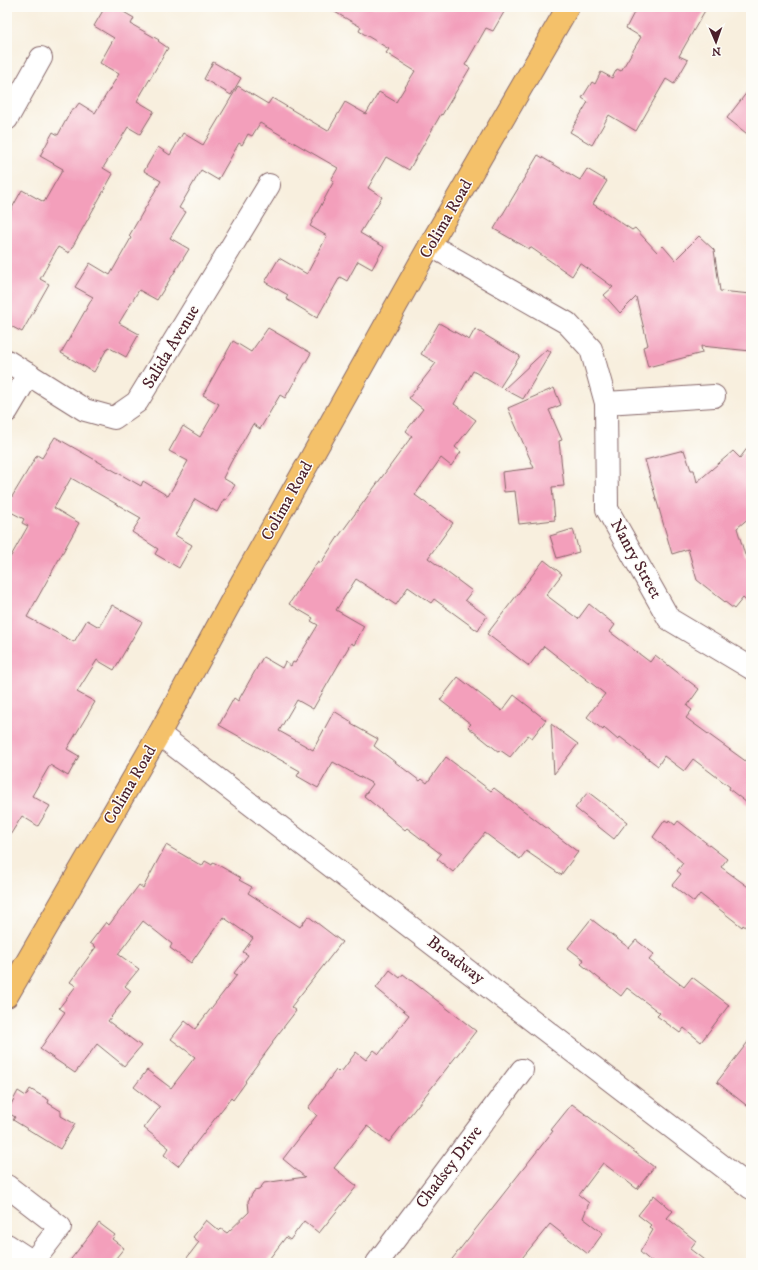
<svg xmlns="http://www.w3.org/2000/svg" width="758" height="1270" viewBox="0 0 758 1270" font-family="'IM FELL DW Pica',serif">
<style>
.building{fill:#f39fbb}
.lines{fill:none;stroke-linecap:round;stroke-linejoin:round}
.minor-casing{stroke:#87686a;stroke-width:24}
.major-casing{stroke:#87686a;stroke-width:24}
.minor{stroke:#fff;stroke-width:22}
.major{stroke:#f4c16a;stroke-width:22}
.labels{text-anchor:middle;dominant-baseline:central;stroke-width:3;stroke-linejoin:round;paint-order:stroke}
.street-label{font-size:17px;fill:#4a1f2b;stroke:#fdfcf7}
</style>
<rect width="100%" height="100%" fill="#fdfcf7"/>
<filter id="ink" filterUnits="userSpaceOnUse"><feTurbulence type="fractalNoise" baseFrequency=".025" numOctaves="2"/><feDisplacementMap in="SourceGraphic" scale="8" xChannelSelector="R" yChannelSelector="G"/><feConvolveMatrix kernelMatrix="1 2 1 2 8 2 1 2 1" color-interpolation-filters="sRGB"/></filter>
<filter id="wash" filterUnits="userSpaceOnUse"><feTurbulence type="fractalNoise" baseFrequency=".012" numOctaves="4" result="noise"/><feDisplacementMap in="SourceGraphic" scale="16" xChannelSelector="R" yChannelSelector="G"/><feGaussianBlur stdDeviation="0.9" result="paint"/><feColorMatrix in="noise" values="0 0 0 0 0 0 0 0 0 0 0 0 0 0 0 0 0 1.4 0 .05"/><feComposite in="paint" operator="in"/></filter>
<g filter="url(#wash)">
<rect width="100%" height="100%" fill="#f8efde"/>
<g id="blocks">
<g class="building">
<path d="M105,7H115L134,18L131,24L159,40L158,41L168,48L137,101L154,111L140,134L128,127L103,168L113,174L69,253L58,247L40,279L49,284L22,332L7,324V217L22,190L44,202L63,169L40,156L53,132L58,135L72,109L74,110L79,103L95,113L119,74L100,63L114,38L94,26Z"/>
<path d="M326,7H507L493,31L486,28L465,65L470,68L442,115L441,114L409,170L386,157L368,188L382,197L360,233L384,247L372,269L358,261L347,281L340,277L317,318L286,299L288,295L265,282L279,258L307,274L327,236L310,226L334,181L331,180L338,168L260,123L252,136L248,134L242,145L239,143L218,180L201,170L179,208L186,212L170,238L189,249L157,300L139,290L119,323L139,334L126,357L108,347L94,372L61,353L93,297L75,287L90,263L110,275L131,238L129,236L161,181L144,171L158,147L170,155L183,133L203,145L238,86L268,104L272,98L328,131L345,102L366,114L379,92L396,102L415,71L386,53L389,49L359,31L361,27Z"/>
<path d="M637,7H707L679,56L688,60L674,84L666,79L636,131L609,115L592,145L570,132L588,102L582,98L592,82L595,84L601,72L612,78L617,69L621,71L641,37L626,28Z"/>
<path d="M213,62L241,78L231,95L204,79Z"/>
<path d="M751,87V137L727,118Z"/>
<path d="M538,155L580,180L587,169L607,181L593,204L632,230L635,228L657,252L663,246L675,260L699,236L714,250L720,291L751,294V351L701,346L702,353L648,367L643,347L648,345L636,297L620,313L604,295L613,287L580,263L572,276L530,247L529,249L494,229Z"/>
<path d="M439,323L469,340L475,329L520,356L500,387L473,371L454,404L476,420L455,447L461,452L451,466L441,458L415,495L453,523L428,558L472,591L465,600L487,616L478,631L434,599L431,603L408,587L396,605L356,579L336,610L364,626L354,645L351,643L313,709L297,700L279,731L313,750L334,711L352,722L351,724L378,739L374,746L420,781L422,779L427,783L446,757L491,791L494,788L578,852L561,875L526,851L520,859L485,833L453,872L437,859L441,854L407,828L405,830L364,796L373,784L333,762L318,788L297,776L300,771L219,725L234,698L238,701L263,657L282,668L285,662L291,666L293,662L295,663L318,625L311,621L313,618L289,604L318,561L321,563L338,537L412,436L406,431L423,409L409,398L436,363L421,354Z"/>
<path d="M268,328L311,353L285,398L280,395L260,429L253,424L231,462L223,478L235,485L226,500L224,499L217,512L195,499L175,535L192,545L179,568L155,554L158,549L132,532L141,518L71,478L54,508L79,523L27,617L74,642L87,620L99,627L112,605L142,622L114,670L97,660L77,692L95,702L67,749L79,756L68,776L50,765L32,796L50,806L38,826L22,816L7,840V563L28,526L22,523L24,519L7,510V505L37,455L42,458L55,437L141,486L143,481L168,496L188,461L169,451L183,426L200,437L219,404L203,395L233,341L251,352Z"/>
<path d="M547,349L551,352L523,399L504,389Z"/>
<path d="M554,388L561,405L549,410L562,440L559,441L564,486L552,487L555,520L519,524L515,491L504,492L502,472L534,468L508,408Z"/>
<path d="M751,443V516L737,528L745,555L751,559V605L743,598L734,609L697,580L688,549L672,554L645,460L684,450L691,470H694L697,482L733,451L740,458Z"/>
<path d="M573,529L579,552L557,558L550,536Z"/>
<path d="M544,560L562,574L546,595L578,619L589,604L615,625L610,632L650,662L655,655L699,689L687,706L692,710L686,718L751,765V806L729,789L730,787L693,759L684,771L664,756L658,766L620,737L618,740L604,728L603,730L587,717L605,694L544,646L529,666L487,634Z"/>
<path d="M458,677L502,711L514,695L546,720L532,738L528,735L510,757L500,750L499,752L468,727L471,724L440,700Z"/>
<path d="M551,724L578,744L554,774Z"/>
<path d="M588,792L627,822L614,839L575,808Z"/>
<path d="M665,820L668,822L669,820L675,825L678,821L727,859L721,867L751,889V931L743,925L742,927L700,894L694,902L672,885L681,874L677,871L683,863L653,837Z"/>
<path d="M166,845L202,866L205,861L212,865L213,862L241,878L239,880L252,887L248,893L300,927L308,916L342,942L291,1007L296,1011L272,1042L273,1043L245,1081L246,1082L233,1100L231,1098L178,1166L164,1155L169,1148L144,1128L160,1107L134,1087L147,1070L171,1088L195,1057L171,1039L185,1021L195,1029L237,975L234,973L248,955L243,952L253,938L223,917L191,963L170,948L172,944L143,921L118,954L139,969L125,986L131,991L108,1021L141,1046L124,1066L97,1044L75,1073L40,1049L65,1012L59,1008L76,986L70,982L96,947L90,943L106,922L109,925L139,885L143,888Z"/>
<path d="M591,919L629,948L636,940L654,954L649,960L684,987L692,977L729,1005L701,1042L684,1028L680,1033L657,1016L660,1013L627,988L621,996L581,964L584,960L568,948Z"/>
<path d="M390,970L400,978L403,974L476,1031L389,1142L367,1126L334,1168L357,1186L319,1233L304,1221L290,1240L286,1237L266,1263H183L199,1242L193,1237L206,1220L219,1231L221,1229L227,1233L249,1212L248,1201L254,1191L259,1190L264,1183L305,1177L283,1159L317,1115L308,1108L336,1070L338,1072L340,1070L342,1071L356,1052L366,1060L374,1050L379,1054L409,1015L376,988Z"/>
<path d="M751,1038V1109L717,1082Z"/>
<path d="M30,1089L49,1100L48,1103L61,1111V1116L75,1124L60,1149L13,1120L15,1117L7,1112L18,1091L26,1096Z"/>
<path d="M572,1104L654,1167L637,1189L603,1163L579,1195L589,1203L583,1218L603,1233L588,1254L550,1224L518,1263H449L553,1131L551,1130Z"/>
<path d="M654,1195L673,1211L667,1218L696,1241L690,1249L708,1263H653L640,1252L653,1230L649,1227L651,1225L638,1215Z"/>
<path d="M99,1223L115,1235L112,1239L124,1248L112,1263H68Z"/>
</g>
</g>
</g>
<g filter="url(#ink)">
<use href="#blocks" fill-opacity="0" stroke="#87686a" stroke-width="1"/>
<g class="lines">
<defs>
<g id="minor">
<path d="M7,119L41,58"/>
<path d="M430,245L567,323L591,349L606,403L607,509L669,619L751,668"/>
<path d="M7,361L85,410L114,418L137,402L269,185"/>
<path d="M606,403L714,396"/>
<path d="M7,411L29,374"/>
<path d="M159,734L751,1188"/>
<path d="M7,1186L60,1227L33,1262L7,1245"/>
<path d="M377,1263L522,1070"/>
</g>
<path id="major" d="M7,996L159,734L239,587L430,245L568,7"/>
</defs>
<use href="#minor" class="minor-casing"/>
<use href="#major" class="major-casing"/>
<use href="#minor" class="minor"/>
<use href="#major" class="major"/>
</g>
</g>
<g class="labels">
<g class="street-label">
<text transform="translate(446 219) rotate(-60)">Colima Road</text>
<text transform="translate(171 347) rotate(-59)">Salida Avenue</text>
<text transform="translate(287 501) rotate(-61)">Colima Road</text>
<text transform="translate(636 559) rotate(61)">Nanry Street</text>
<text transform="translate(130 785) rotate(-60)">Colima Road</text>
<text transform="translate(456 960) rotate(37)">Broadway</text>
<text transform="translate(449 1167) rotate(-53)">Chadsey Drive</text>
</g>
</g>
<rect width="758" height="1270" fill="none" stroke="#fdfcf7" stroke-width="24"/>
<g transform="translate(716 42) rotate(178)" stroke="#fdfcf7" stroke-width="3" paint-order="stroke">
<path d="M0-3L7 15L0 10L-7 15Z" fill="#4a1f2b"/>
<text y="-6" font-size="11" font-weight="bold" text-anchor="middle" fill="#4a1f2b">N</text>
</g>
</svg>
